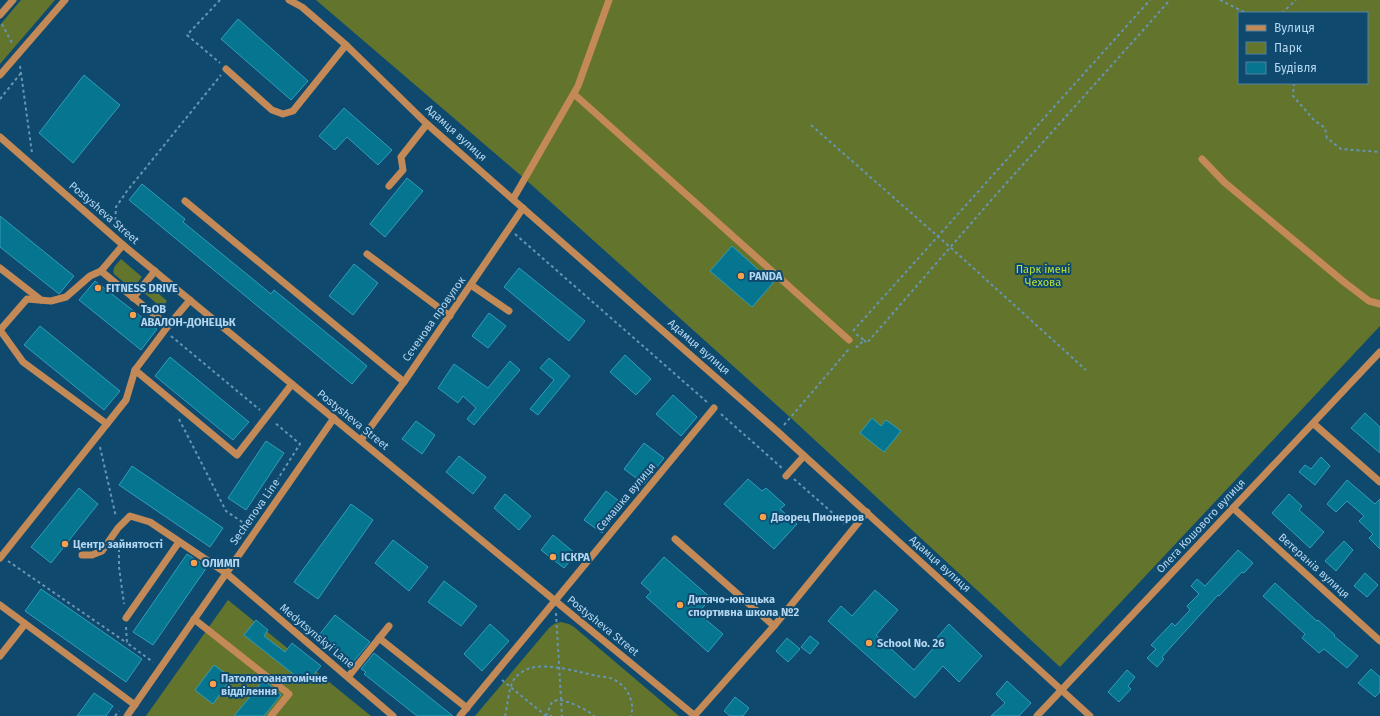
<svg xmlns="http://www.w3.org/2000/svg" width="1380" height="716" viewBox="0 0 1380 716" font-family="'Fira Sans',sans-serif">
<style>
.green{fill:#63742c;fill-rule:evenodd}
.building{fill:#06758f;stroke:#319dbb}
.lines{fill:none;stroke-linecap:round;stroke-linejoin:round}
.path{stroke:#6694b3;stroke-width:2;stroke-dasharray:3 3;stroke-linecap:butt}
.minor{stroke:#c38957;stroke-width:7}
.poi-dot{fill:#f9a04c;stroke:#0f4a6e;stroke-width:1.5}
.labels{text-anchor:middle;dominant-baseline:central;stroke-width:4;stroke-linejoin:round;paint-order:stroke}
.street-label{font-size:11px;fill:#b4d6f1;stroke:#0f4a6e}
.park-label{font-size:11px;fill:#bcde35;stroke:#0f4a6e}
.poi-label{font-size:11px;font-weight:bold;fill:#b4d6f1;stroke:#0f4a6e;text-anchor:start}
</style>
<rect width="100%" height="100%" fill="#0f4a6e"/>
<g class="green">
<path d="M21,0H55L0,64V25Z"/>
<path d="M316,0H1380V326L1060,667L791,418L525,179ZM1239,13H1367V83H1239Z"/>
<path d="M121,259L142,277L132,289L114,274C111,268 118,263 121,259Z"/>
<path d="M149,285L167,301L162,308L143,292Z"/>
<path d="M228,600L371,716H146Z"/>
<path d="M561,622L569,624L574,627L679,716H475L549,628L554,624Z"/>
</g>
<g class="building">
<path d="M238,19L308,81L291,100L221,39Z"/>
<path d="M84,75L120,105L73,163L39,133Z"/>
<path d="M344,108L392,150L378,165L347,137L335,150L319,136Z"/>
<path d="M407,178L423,191L385,237L370,224Z"/>
<path d="M142,184L185,219L183,222L271,294L274,290L367,366L352,384L129,200Z"/>
<path d="M0,216L74,276L59,294L0,247Z"/>
<path d="M732,246L773,283L752,307L710,271Z"/>
<path d="M354,264L378,283L353,315L329,296Z"/>
<path d="M519,268L585,321L569,341L504,287Z"/>
<path d="M95,281L157,329L141,350L79,300Z"/>
<path d="M489,313L506,326L488,348L472,336Z"/>
<path d="M40,326L120,391L104,410L24,345Z"/>
<path d="M625,355L651,379L636,395L610,372Z"/>
<path d="M170,357L249,422L233,440L155,376Z"/>
<path d="M549,358L570,376L538,415L530,409L554,380L540,368Z"/>
<path d="M510,361L520,370L474,425L467,419L476,408L463,396L458,403L438,388L454,364L488,388Z"/>
<path d="M673,395L697,417L681,436L656,414Z"/>
<path d="M1365,413L1380,427V453L1351,428Z"/>
<path d="M872,418L881,426L886,420L901,431L884,452L860,433Z"/>
<path d="M416,421L435,435L422,454L402,439Z"/>
<path d="M266,441L284,453L246,510L228,498Z"/>
<path d="M644,443L664,458L644,484L624,469Z"/>
<path d="M459,456L486,477L473,494L446,472Z"/>
<path d="M1321,457L1330,466L1315,485L1299,472L1305,465L1311,469Z"/>
<path d="M132,466L223,528L210,547L119,485Z"/>
<path d="M748,479L762,491L766,488L785,505L780,509L797,524L774,549L724,504Z"/>
<path d="M1347,480L1375,504L1380,499V549L1369,538L1373,534L1359,521L1364,516L1347,501L1336,512L1327,504Z"/>
<path d="M79,488L98,504L51,563L31,547Z"/>
<path d="M606,491L624,505L602,533L584,520Z"/>
<path d="M505,494L531,516L519,530L494,508Z"/>
<path d="M1289,494L1302,506L1299,510L1324,532L1310,548L1272,513Z"/>
<path d="M351,504L373,520L318,599L294,582Z"/>
<path d="M553,535L576,554L564,568L541,550Z"/>
<path d="M393,540L428,567L409,591L375,563Z"/>
<path d="M1344,541L1353,550L1336,571L1325,561Z"/>
<path d="M1238,550L1253,563L1244,573L1242,572L1219,596L1218,595L1162,657L1164,659L1157,667L1147,658L1156,649L1151,645L1172,623L1175,626L1190,610L1187,606L1199,594L1191,586L1197,579L1205,586Z"/>
<path d="M187,554L207,567L153,645L133,632Z"/>
<path d="M664,557L711,598L698,613L723,634L708,652L646,597L651,592L641,583Z"/>
<path d="M1365,573L1378,585L1367,597L1354,586Z"/>
<path d="M444,581L477,606L461,626L428,602Z"/>
<path d="M1275,583L1317,621L1318,620L1335,635L1334,636L1358,656L1347,668L1324,649L1319,653L1302,638L1305,634L1263,596Z"/>
<path d="M41,589L142,659L126,682L25,611Z"/>
<path d="M875,590L898,610L876,635L914,670L937,644L934,641L949,624L982,656L959,682L943,666L915,698L828,621L841,606L852,616Z"/>
<path d="M335,615L370,642L353,662L319,635Z"/>
<path d="M256,620L268,630L264,636L285,652L292,643L321,666L306,684L244,635Z"/>
<path d="M490,624L509,641L482,671L464,654Z"/>
<path d="M810,636L819,643L810,654L801,647Z"/>
<path d="M787,638L800,649L788,662L776,651Z"/>
<path d="M374,653L453,716H417L364,674L366,672L361,669Z"/>
<path d="M214,665L231,678L213,704L195,690Z"/>
<path d="M1371,669L1380,677V692L1375,697L1358,683Z"/>
<path d="M1127,670L1135,677L1128,686L1131,689L1119,702L1108,692Z"/>
<path d="M264,680L281,695L264,716H234Z"/>
<path d="M1007,681L1031,703L1019,716H991L1005,703L996,694Z"/>
<path d="M94,693L113,706L106,716H77Z"/>
<path d="M735,697L749,708L743,716H730L724,711Z"/>
</g>
<g class="lines">
<g class="path">
<path d="M220,0L187,35L220,63"/>
<path d="M1220,0L1246,13"/>
<path d="M1282,13L1296,0"/>
<path d="M2,24L13,45"/>
<path d="M20,66L32,153"/>
<path d="M1294,83L1293,96L1314,120L1325,128L1327,138L1341,149L1380,152"/>
<path d="M0,99L21,73"/>
<path d="M811,125L950,247L1086,370"/>
<path d="M115,226L116,207L127,191L221,75"/>
<path d="M515,234L707,402"/>
<path d="M853,331L1150,0"/>
<path d="M171,336L260,410"/>
<path d="M864,340L867,343L994,197L1170,0"/>
<path d="M856,346L857,347L864,340L856,334"/>
<path d="M721,414L782,468"/>
<path d="M179,419L226,511L248,526"/>
<path d="M784,425L849,349"/>
<path d="M100,447L116,517"/>
<path d="M794,479L845,524"/>
<path d="M267,496L300,444L274,422"/>
<path d="M119,543V567L124,604"/>
<path d="M8,561L127,643"/>
<path d="M556,613L562,716"/>
<path d="M126,627L127,643L153,662"/>
<path d="M502,680L546,716H552"/>
<path d="M115,716L119,711"/>
<path d="M505,716C508,705 508,687 515,678C518,674 526,669 531,668C547,663 580,672 597,676C603,677 610,677 615,680C628,687 635,703 631,716"/>
<path d="M546,716L552,702C554,702 556,700 558,700C565,699 590,711 594,716"/>
</g>
<g class="minor">
<path d="M289,0L302,7L346,45L427,124L778,432L1090,716"/>
<path d="M0,15L13,0"/>
<path d="M226,69L272,110L283,114L293,111L346,45"/>
<path d="M0,75L65,0"/>
<path d="M574,94L849,340"/>
<path d="M0,137L123,245L695,716"/>
<path d="M1202,159L1224,182L1344,282L1369,301L1380,304"/>
<path d="M389,186L403,170L401,157L427,124"/>
<path d="M513,199L578,86L609,0"/>
<path d="M185,201L404,382"/>
<path d="M123,245L101,271L168,326L190,300"/>
<path d="M367,254L450,316"/>
<path d="M0,268L41,300"/>
<path d="M471,285L509,311"/>
<path d="M133,298L155,271"/>
<path d="M0,330L23,362L107,424"/>
<path d="M0,330L27,299L51,301L66,297L90,276L101,271"/>
<path d="M135,370L237,455L292,384"/>
<path d="M1314,424L1380,482"/>
<path d="M361,440L404,382L523,208"/>
<path d="M786,476L804,456"/>
<path d="M1233,508L1380,641"/>
<path d="M675,539L774,626"/>
<path d="M82,555H92L102,551L118,528L130,516L150,522L226,573L393,716"/>
<path d="M0,558L126,400L135,370L168,326"/>
<path d="M0,605L135,705"/>
<path d="M126,618L179,542"/>
<path d="M194,619L289,694L271,716"/>
<path d="M379,638L467,708"/>
<path d="M0,656L25,624"/>
<path d="M348,677L389,626"/>
<path d="M127,716L334,418"/>
<path d="M460,716L714,408"/>
<path d="M694,716L774,626L867,512"/>
<path d="M1037,716L1380,352"/>
</g>
</g>
<g class="poi-dot">
<circle cx="741" cy="276" r="4"/>
<circle cx="98" cy="288" r="4"/>
<circle cx="133" cy="315" r="4"/>
<circle cx="763" cy="517" r="4"/>
<circle cx="65" cy="544" r="4"/>
<circle cx="553" cy="557" r="4"/>
<circle cx="194" cy="563" r="4"/>
<circle cx="680" cy="605" r="4"/>
<circle cx="869" cy="643" r="4"/>
<circle cx="213" cy="684" r="4"/>
</g>
<g class="labels">
<g class="street-label">
<text transform="translate(456 133) rotate(42)">Адамця вулиця</text>
<text transform="translate(104 213) rotate(41)">Postysheva Street</text>
<text transform="translate(434 319) rotate(-55)">Сєченова провулок</text>
<text transform="translate(699 347) rotate(41)">Адамця вулиця</text>
<text transform="translate(353 420) rotate(39)">Postysheva Street</text>
<text transform="translate(626 497) rotate(-50)">Семашка вулиця</text>
<text transform="translate(255 512) rotate(-55)">Sechenova Line</text>
<text transform="translate(1201 526) rotate(-47)">Олега Кошового вулиця</text>
<text transform="translate(940 564) rotate(42)">Адамця вулиця</text>
<text transform="translate(1314 566) rotate(42)">Ветеранів вулиця</text>
<text transform="translate(603 626) rotate(39)">Postysheva Street</text>
<text transform="translate(317 636) rotate(40)">Medytsynskyi Lane</text>
</g>
<g class="park-label">
<text x="1043" y="269">Парк імені<tspan x="1043" dy="13">Чехова</tspan></text>
</g>
<g class="poi-label">
<text x="749" y="276">PANDA</text>
<text x="106" y="288">FITNESS DRIVE</text>
<text x="141" y="309">ТзОВ<tspan x="141" dy="13">АВАЛОН-ДОНЕЦЬК</tspan></text>
<text x="771" y="517">Дворец Пионеров</text>
<text x="73" y="544">Центр зайнятості</text>
<text x="561" y="557">ІСКРА</text>
<text x="202" y="563">ОЛИМП</text>
<text x="688" y="599">Дитячо-юнацька<tspan x="688" dy="13">спортивна школа №2</tspan></text>
<text x="877" y="643">School No. 26</text>
<text x="221" y="678">Патологоанатомічне<tspan x="221" dy="13">відділення</tspan></text>
</g>
</g>
<rect x="1238" y="12" width="130" height="72" fill="#0f4a6e" stroke="#5182a2"/>
<rect x="1246" y="25" width="20" height="6" fill="#c38957" stroke="#5182a2"/>
<text x="1274" y="32" font-size="12" fill="#b4d6f1">Вулиця</text>
<rect x="1246" y="42" width="20" height="12" fill="#63742c" stroke="#5182a2"/>
<text x="1274" y="52" font-size="12" fill="#b4d6f1">Парк</text>
<rect x="1246" y="62" width="20" height="12" fill="#06758f" stroke="#5182a2"/>
<text x="1274" y="72" font-size="12" fill="#b4d6f1">Будівля</text>
</svg>
